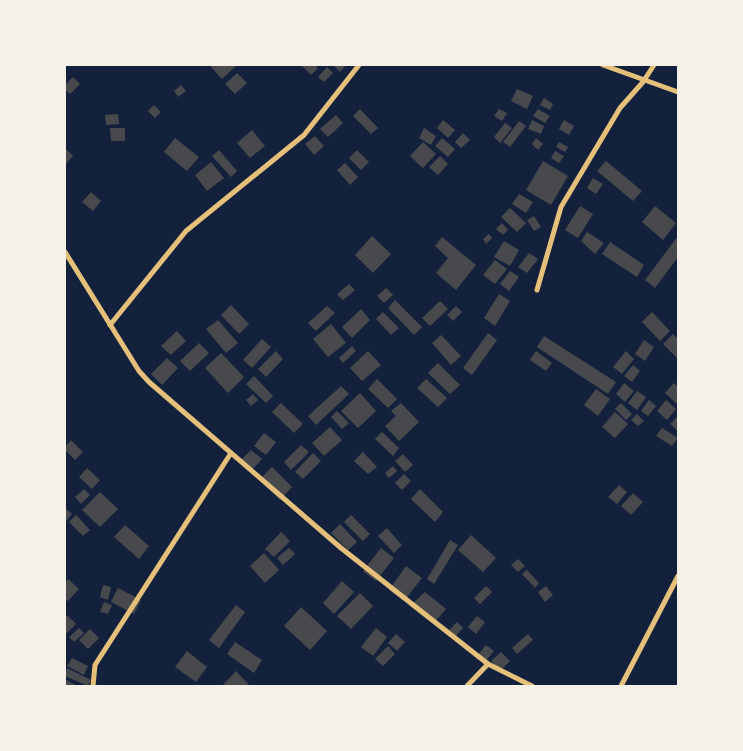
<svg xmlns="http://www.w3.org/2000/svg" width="743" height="751" viewBox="0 0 743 751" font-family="Barlow,sans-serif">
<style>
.building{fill:#48494c}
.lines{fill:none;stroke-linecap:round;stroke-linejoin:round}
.minor{stroke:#e5c07b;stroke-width:5}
</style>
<rect width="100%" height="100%" fill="#14213d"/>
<g class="building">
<path d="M213,65H237L222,79L211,67Z"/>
<path d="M301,65H315L318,68L311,75Z"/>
<path d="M335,65H346L340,72L334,66Z"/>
<path d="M327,67L333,73L324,82L318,77Z"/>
<path d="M237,73L247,83L235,94L225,84Z"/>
<path d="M73,77L80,84L70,94L65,90V85Z"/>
<path d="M181,85L186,91L178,97L174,91Z"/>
<path d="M517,89L533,96L527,109L511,101Z"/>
<path d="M544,98L553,104L550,110L540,105Z"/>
<path d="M154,105L161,112L155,118L148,111Z"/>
<path d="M360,109L378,128L371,134L353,116Z"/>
<path d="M499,109L507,113L502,121L494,116Z"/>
<path d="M538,109L550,116L545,123L533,116Z"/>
<path d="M118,114L119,124L106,125L105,115Z"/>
<path d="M336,115L343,123L328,137L320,129Z"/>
<path d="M443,120L455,130L448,138L437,128Z"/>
<path d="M532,120L544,126L541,134L528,129Z"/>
<path d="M564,120L574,126L569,135L559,129Z"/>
<path d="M519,121L526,126L510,147L503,142Z"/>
<path d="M505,123L512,128L500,143L494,137Z"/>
<path d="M110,128H125V141H111Z"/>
<path d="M424,128L436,136L431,145L419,138Z"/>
<path d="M252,130L265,146L250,158L237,143Z"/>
<path d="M463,133L470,140L461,148L455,142Z"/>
<path d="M315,136L324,146L314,155L305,144Z"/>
<path d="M175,138L199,157L187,171L164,152Z"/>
<path d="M442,138L455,149L448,157L435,146Z"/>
<path d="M536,138L543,144L538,150L532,144Z"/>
<path d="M423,142L436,154L423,168L410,156Z"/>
<path d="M559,142L568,147L565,152L556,147Z"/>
<path d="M65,148L73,156L65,165Z"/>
<path d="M219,150L237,171L231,177L212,156Z"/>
<path d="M357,150L369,162L361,170L349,158Z"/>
<path d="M555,151L564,156L559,163L551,158Z"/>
<path d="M440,156L448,164L438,175L429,167Z"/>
<path d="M543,161L568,176L551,205L526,190Z"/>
<path d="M606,161L642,191L633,201L597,171Z"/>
<path d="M211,162L224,178L207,191L195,175Z"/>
<path d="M345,163L358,177L350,185L337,170Z"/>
<path d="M593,178L603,184L596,194L587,188Z"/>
<path d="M91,192L101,201L93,211L82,202Z"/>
<path d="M519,194L533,202L526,213L512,204Z"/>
<path d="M580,206L593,214L578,238L565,230Z"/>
<path d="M655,206L676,223L663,240L642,222Z"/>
<path d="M510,208L526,223L517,232L501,217Z"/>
<path d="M534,216L541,227L534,231L527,220Z"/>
<path d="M502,223L508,230L503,235L496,229Z"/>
<path d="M587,232L604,243L595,254L581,241Z"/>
<path d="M489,234L492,238L486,244L483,239Z"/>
<path d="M372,236L391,254L373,273L355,255Z"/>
<path d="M678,236V257L655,288L645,280Z"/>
<path d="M442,237L476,265L456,290L436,273L448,258L435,246Z"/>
<path d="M504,241L519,250L510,266L494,257Z"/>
<path d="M610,242L644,265L637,277L602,254Z"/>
<path d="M529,253L538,259L527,273L518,267Z"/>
<path d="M495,260L507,269L495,284L483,275Z"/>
<path d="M510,271L519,277L509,291L500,284Z"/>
<path d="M349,284L355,290L343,300L337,294Z"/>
<path d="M386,288L393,295L384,303L377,296Z"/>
<path d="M499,294L510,301L495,326L484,318Z"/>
<path d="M395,300L422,327L414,335L388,308Z"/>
<path d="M440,301L448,309L430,326L422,318Z"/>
<path d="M231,305L249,324L239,334L221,315Z"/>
<path d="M327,306L335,313L316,331L308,323Z"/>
<path d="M456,306L462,312L453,321L447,315Z"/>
<path d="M361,309L370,320L352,338L342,327Z"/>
<path d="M383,312L399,328L391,335L376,319Z"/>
<path d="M652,312L670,331L660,341L642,322Z"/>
<path d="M218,320L238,343L226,353L206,329Z"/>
<path d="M331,324L346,343L328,357L313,339Z"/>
<path d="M177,331L186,341L171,355L161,346Z"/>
<path d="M488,333L497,340L472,375L463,368Z"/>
<path d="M673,334L678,339V359L663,344Z"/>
<path d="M441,335L461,356L451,365L432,343Z"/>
<path d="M544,336L616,382L608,394L537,347Z"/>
<path d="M262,339L271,347L252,368L243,360Z"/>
<path d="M644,340L654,347L645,361L635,354Z"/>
<path d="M199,343L209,353L190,371L180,361Z"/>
<path d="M352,346L356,351L343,363L339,358Z"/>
<path d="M276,351L283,359L266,377L258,369Z"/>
<path d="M368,351L381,365L362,381L350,368Z"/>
<path d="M536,351L552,363L546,371L530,360Z"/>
<path d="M626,351L634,359L622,374L613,367Z"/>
<path d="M221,353L244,377L228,393L205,368Z"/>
<path d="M167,358L178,368L162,385L151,374Z"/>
<path d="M438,363L460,385L450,394L428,373Z"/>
<path d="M633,365L640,371L632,382L624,376Z"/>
<path d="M254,376L273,396L266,403L246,384Z"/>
<path d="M377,379L397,399L388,408L368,389Z"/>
<path d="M426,379L447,398L438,407L417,388Z"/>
<path d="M624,383L634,391L625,402L616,394Z"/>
<path d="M674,383L678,387V405L665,393Z"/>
<path d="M341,386L349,394L316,425L308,416Z"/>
<path d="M596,389L610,399L598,416L584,405Z"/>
<path d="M637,391L646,397L637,410L628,403Z"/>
<path d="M360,393L376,411L358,428L341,411Z"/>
<path d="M253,394L258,400L251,406L246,400Z"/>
<path d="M649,400L656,406L648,416L641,411Z"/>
<path d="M666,400L676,409L667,420L657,411Z"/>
<path d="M281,403L303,424L294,433L272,412Z"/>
<path d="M401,403L419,422L399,441L385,426L396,416L391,411Z"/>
<path d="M621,403L632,414L626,420L615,409Z"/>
<path d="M337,411L349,423L342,429L331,417Z"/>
<path d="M615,412L628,424L615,438L602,427Z"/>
<path d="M637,414L644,421L638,426L631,420Z"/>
<path d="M678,416V431L670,424Z"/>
<path d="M330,427L342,440L324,456L312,443Z"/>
<path d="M662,428L678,438L672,446L656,436Z"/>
<path d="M382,432L399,448L393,456L375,439Z"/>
<path d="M264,433L276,442L266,455L254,446Z"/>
<path d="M71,440L83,452L75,460L65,450V447Z"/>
<path d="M301,445L309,452L291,470L284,462Z"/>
<path d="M251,450L262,459L252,470L241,460Z"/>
<path d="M363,452L377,467L368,474L354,461Z"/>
<path d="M313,453L321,461L303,479L295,472Z"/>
<path d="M403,454L413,465L405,472L395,461Z"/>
<path d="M393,466L397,471L389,478L385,473Z"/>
<path d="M272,467L292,487L280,500L259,480Z"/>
<path d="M87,468L100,480L92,489L79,477Z"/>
<path d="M404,474L411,481L402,490L395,483Z"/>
<path d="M619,485L627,492L617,504L608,497Z"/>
<path d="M84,489L90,495L81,504L75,497Z"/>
<path d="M420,489L443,512L435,522L411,499Z"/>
<path d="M100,492L118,509L100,527L82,510Z"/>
<path d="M633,493L643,502L631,515L621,506Z"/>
<path d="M65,508L72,514L65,522Z"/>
<path d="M76,515L90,530L83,536L69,522Z"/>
<path d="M351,515L370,534L363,541L344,522Z"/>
<path d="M340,524L357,542L348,550L331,533Z"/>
<path d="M125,525L149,546L139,559L114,537Z"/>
<path d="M387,528L402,545L394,553L378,536Z"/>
<path d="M281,532L290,541L274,557L265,549Z"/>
<path d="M471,535L496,558L483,572L458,550Z"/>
<path d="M450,540L458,545L434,584L427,579Z"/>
<path d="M289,548L295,554L283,565L277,558Z"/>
<path d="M381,548L394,558L376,581L363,571Z"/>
<path d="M264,553L279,570L265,583L250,566Z"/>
<path d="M518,559L525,566L518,572L511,565Z"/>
<path d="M406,566L422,578L404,601L389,590Z"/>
<path d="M527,570L539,583L535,588L522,574Z"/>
<path d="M68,579L79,589L68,601L65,599V583Z"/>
<path d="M342,581L354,592L334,614L323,603Z"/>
<path d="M103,585L111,587L108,600L100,597Z"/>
<path d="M486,586L492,592L480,604L474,598Z"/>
<path d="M546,586L553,595L545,602L538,592Z"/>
<path d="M118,588L141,600L134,614L111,602Z"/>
<path d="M425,592L446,609L433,624L410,606Z"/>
<path d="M360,593L373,606L351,629L337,616Z"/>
<path d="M104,602L112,605L108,614L100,612Z"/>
<path d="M236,605L245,612L219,648L209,640Z"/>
<path d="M301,607L327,631L310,650L284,626Z"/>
<path d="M67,615L76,624L65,635V618Z"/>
<path d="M477,616L485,622L476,634L468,627Z"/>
<path d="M457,622L463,628L456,636L449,630Z"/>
<path d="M79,628L84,633L74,642L69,637Z"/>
<path d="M376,628L387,637L373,656L361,647Z"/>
<path d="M90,629L99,638L88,649L79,640Z"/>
<path d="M396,634L405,642L397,651L388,643Z"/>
<path d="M528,634L533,640L517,654L512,648Z"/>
<path d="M235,642L262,660L254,673L227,654Z"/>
<path d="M486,645L494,651L486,661L478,655Z"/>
<path d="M388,646L395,654L383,666L375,659Z"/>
<path d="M187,651L207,667L196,682L175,667Z"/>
<path d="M501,652L510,661L500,671L491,661Z"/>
<path d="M72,658L88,666L84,675L67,666Z"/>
<path d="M67,668L91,680L88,686L65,676Z"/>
<path d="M236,671L250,686H222Z"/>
<path d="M65,679L77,686H65Z"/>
</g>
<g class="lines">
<g class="minor">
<path d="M603,65L678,92"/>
<path d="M65,252L139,371L149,382L341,548L488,664L532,686"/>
<path d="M537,290L561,207L620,108L643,82L654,65"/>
<path d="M110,325L186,231L304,135L359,65"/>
<path d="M93,686L95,665L231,453"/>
<path d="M467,686L488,664"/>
<path d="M621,686L678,576"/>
</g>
</g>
<rect width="743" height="751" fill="none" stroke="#f6f1e7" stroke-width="132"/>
</svg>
